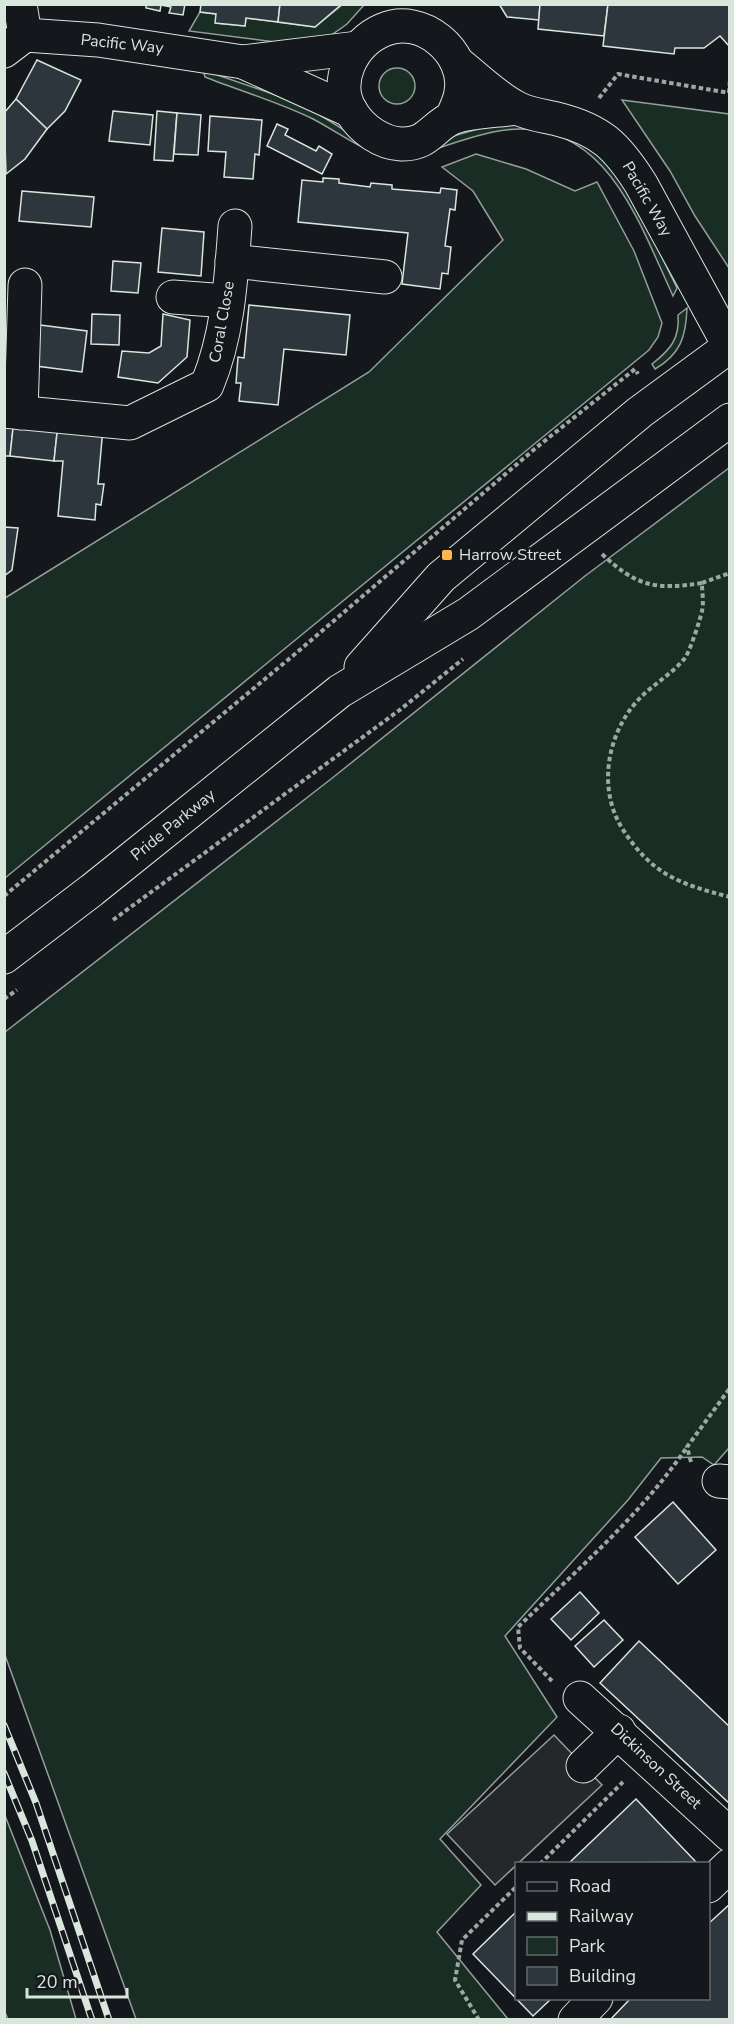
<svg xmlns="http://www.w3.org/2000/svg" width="734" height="2024" viewBox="0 0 734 2024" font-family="'Nunito Sans',sans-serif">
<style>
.green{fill:#1a2d24;stroke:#939e99;stroke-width:1.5}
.parking{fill:#24282b;stroke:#939e99;stroke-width:1.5}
.building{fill:#2c363c;stroke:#d8e6dc;stroke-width:1.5}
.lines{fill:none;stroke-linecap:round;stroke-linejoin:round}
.minor-casing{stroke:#d8e6dc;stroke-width:35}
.major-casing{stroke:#d8e6dc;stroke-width:35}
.path{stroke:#9da8a2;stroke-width:4;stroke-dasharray:4.5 3;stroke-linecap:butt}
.minor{stroke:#14181c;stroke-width:33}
.major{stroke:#14181c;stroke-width:33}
.rail-casing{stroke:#d8e6dc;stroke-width:7}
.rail{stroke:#14181c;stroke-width:4.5;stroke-dasharray:14;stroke-linecap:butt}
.fence{stroke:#d8e6dc;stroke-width:1.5;stroke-dasharray:8 3;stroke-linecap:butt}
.poi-dot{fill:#ffb74d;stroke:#14181c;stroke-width:2}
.labels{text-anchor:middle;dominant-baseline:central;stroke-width:4.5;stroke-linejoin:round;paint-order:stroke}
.street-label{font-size:16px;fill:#d8e6dc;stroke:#14181c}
.poi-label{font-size:16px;fill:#d8e6dc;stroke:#14181c;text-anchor:start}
</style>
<rect width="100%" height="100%" fill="#14181c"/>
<g class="green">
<path d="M342,5H364L347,24L330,36L275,42L189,31L200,12L216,14V23L245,26L246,18L315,27Z"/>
<circle cx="397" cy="86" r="18"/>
<path d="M203,70L302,104L357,138L443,139L499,123L547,124L606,159L635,202L677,288L673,296C637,218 602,109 493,132C465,138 438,148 411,158C372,161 346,136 313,119C279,102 240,91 205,77Z"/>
<path d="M622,100L729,114V268L695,216L670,171Z"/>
<path d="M476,154L526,169L575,191L597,182L634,251L662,323L658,337L649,350L5,878V598L369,372L503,240L473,191L442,167Z"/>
<path d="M687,308C686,336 681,354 655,369L652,364C670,350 680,339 678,315Z"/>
<path d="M729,468V1448L714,1465L702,1457L661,1458L628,1500L505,1636L557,1717L440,1839L481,1885L437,1932L508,2019H136L5,1655V1032L331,779L585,576Z"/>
<path d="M4,1813L50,1930L76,2019H8L4,2010Z"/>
</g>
<path class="parking" d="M554,1735L602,1785L495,1885L447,1834Z"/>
<g class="building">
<path d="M146,4H185L183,15L169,13L171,7L161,5L160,11L146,8Z"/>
<path d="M201,4H280L278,22L246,18L245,26L215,23L216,14L200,12Z"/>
<path d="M280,4H342L315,27L278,22Z"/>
<path d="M499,4H540L539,20L507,17Z"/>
<path d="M540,4H608L604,36L538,29Z"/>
<path d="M608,4H730V47L720,36L704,48H675L674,54L603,46Z"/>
<path d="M37,60L81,80L65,111L47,129L16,99Z"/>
<path d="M16,99L47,129L25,159L6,174L4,113Z"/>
<path d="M113,111L153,115L150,145L109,141Z"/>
<path d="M157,111L177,113L173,161L154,160Z"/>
<path d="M177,113L201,115L198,155L174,154Z"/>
<path d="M210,116L262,120L259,155L255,154L253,179L224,177L226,152L208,151Z"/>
<path d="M277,124L288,129L285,135L316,151L319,146L332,154L322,174L267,146Z"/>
<path d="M323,178L339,179V183L370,187L371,183L392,185V189L440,193L441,188L457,190L455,210L450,209L445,246L451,247L448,274L442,273L440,289L402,284L408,233L298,222L302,180L323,182Z"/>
<path d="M22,191L94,197L91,227L19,221Z"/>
<path d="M162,228L204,232L201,276L158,272Z"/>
<path d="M113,261L141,263L138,293L111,291Z"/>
<path d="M249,305L350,315L346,355L284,349L278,405L239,401L241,383H236L238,357L244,358Z"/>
<path d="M92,314L120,315L119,345L91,344Z"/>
<path d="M163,314L190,320L187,357L158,383L118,377L122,351L149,353L161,346Z"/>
<path d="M40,325L87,331L82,372L36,366Z"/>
<path d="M4,418L14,419L10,456H4Z"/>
<path d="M14,419L58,424L54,461L10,456Z"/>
<path d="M58,424L103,428L98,484H104L101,505L96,504L95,520L58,516L63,461H54Z"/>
<path d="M4,527L18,528L12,570L4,576Z"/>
<path d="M673,1502L716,1550L678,1584L635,1537Z"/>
<path d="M580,1592L599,1613L571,1640L551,1619Z"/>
<path d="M604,1620L623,1640L594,1667L575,1646Z"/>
<path d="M639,1641L730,1727V1804L600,1683Z"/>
<path d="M636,1799L696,1862L568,1864Z"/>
<path d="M730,1904V2020H610L631,1998H708V1924Z"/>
<path d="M516,1912V1998H552L533,2016L473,1954Z"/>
</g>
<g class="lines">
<defs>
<g id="minor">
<path d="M20,4L25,35"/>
<path d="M4,51L25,35L98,40L243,62L351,111"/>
<path d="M243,62L358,48"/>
<path d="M458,63C475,77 498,99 517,108C528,114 544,116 557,119C601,130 617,146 641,184L730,347"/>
<path d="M452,118C455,110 460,101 461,92C468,52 421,13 383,30C352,43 332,83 352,113C362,129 381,143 401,144C428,145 432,127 452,118C468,111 498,111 516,108"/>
<path d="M232,261L385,277"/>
<path d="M173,297L227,301"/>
<path d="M4,411L130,423L207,385C228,335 231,280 235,226"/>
<path d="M21,413L25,285"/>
<path d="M719,1481L730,1482"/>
<path d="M580,1698L730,1835"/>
<path d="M583,1766L619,1731"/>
<path d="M708,1886L730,1865"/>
<path d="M575,2020L596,1998"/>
</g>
<g id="major">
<path d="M361,667L441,577L640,412L730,346"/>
<path d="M4,957L92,890L340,691L468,614L730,420"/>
</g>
</defs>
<use href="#minor" class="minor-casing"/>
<use href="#major" class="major-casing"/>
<g class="path">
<path d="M729,93L730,79"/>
<path d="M599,98L618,74L730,93"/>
<path d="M602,554C637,587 656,590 702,583C702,592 704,602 702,611C700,620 690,651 685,658C673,673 654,684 641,697C607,731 597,788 622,828C651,874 679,884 730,897"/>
<path d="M702,583L730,573"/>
<path d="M4,896L295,654L537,447L635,369L638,374"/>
<path d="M113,920L401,709L463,659"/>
<path d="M4,999L17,990"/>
<path d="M691,1462L687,1447L730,1388"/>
<path d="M552,1681L520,1648L518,1627C577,1570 641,1515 687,1447"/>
<path d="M540,1864L623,1782"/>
<path d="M479,2020L455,1980L462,1940L516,1887"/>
</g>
<use href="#minor" class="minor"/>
<use href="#major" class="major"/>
<defs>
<g id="rail">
<path d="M4,1725L36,1803L109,2020"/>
<path d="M4,1773L32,1841L92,2020"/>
</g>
</defs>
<use href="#rail" class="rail-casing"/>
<use href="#rail" class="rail"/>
<path class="fence" d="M283,2020H289"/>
</g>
<rect class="poi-dot" x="441" y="549" width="12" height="12" rx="3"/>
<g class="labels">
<g class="street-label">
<text transform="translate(122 44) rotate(6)">Pacific Way</text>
<text transform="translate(647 199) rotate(60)">Pacific Way</text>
<text transform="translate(222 322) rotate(-80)">Coral Close</text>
<text transform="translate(173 825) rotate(-39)">Pride Parkway</text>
<text transform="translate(656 1766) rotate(43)">Dickinson Street</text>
</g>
<g class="poi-label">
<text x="459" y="555">Harrow Street</text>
</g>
</g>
<rect width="734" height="2024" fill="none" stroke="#d8e6dc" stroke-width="12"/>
<rect x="515" y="1862" width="195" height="138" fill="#14181c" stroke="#626a69" stroke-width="1.5"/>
<rect x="527" y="1882" width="30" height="9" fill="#14181c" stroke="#626a69" stroke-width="1.5"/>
<text x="569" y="1892" font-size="18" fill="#d8e6dc">Road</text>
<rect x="527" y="1912" width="30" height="9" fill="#d8e6dc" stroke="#626a69" stroke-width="1.5"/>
<text x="569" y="1922" font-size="18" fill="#d8e6dc">Railway</text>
<rect x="527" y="1937" width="30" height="18" fill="#1a2d24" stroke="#626a69" stroke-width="1.5"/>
<text x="569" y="1952" font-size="18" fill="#d8e6dc">Park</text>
<rect x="527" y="1967" width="30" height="18" fill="#2c363c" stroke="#626a69" stroke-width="1.5"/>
<text x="569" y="1982" font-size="18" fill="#d8e6dc">Building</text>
<path d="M27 1988v9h100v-9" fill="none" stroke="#d8e6dc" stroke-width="3"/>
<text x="36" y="1988" font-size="18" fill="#d8e6dc" stroke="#14181c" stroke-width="4.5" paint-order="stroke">20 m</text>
</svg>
